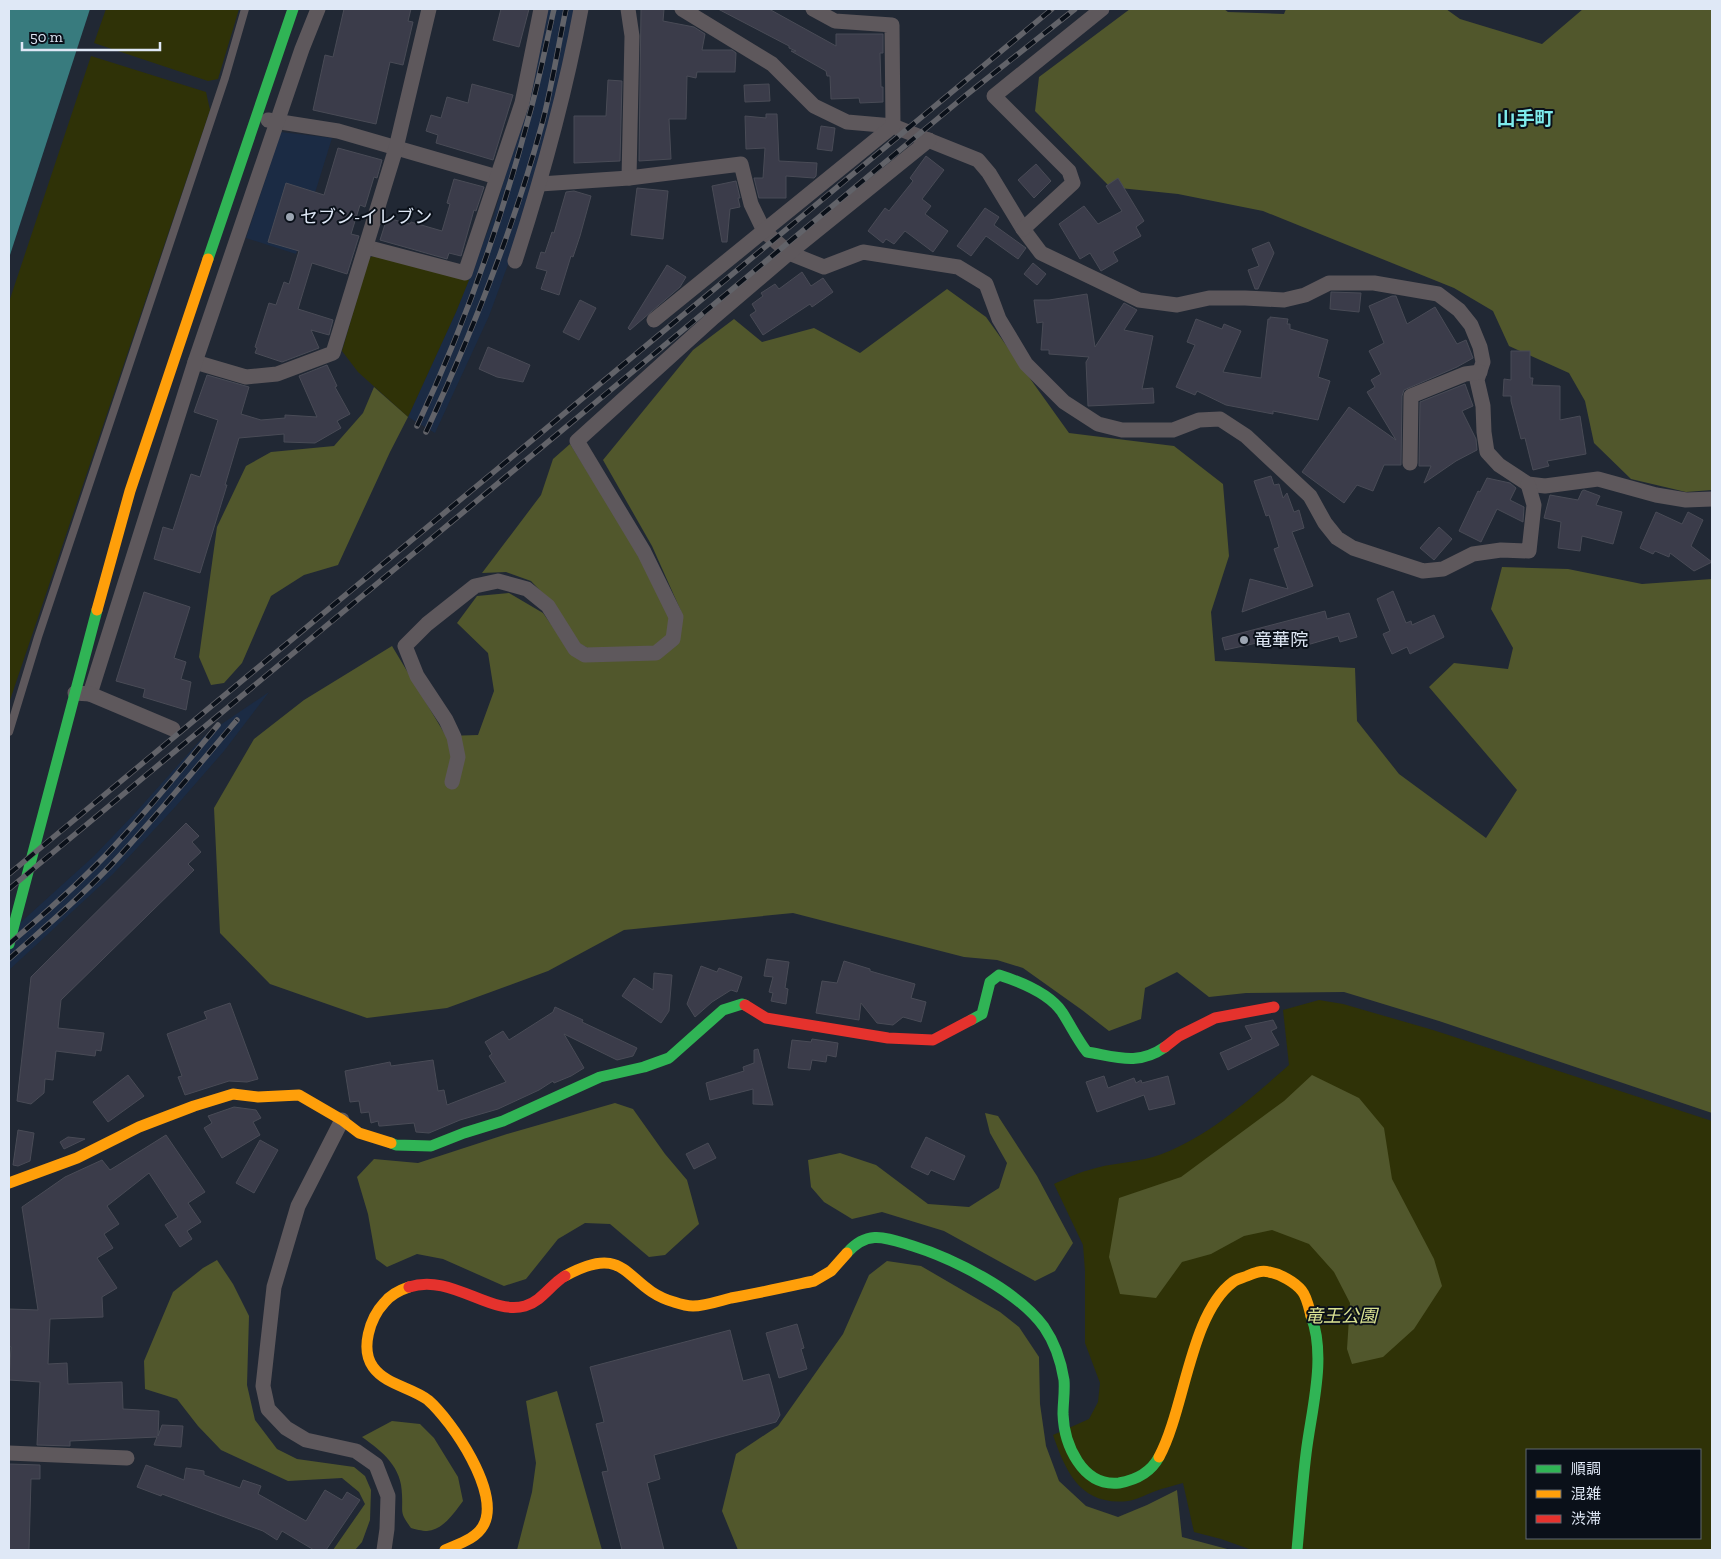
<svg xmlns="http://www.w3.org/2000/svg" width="1721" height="1559" viewBox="0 0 1721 1559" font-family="'Zilla Slab','Noto Sans JP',serif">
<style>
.built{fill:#1b2b44}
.green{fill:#2f3207;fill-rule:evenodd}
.forest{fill:#51572c}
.water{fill:#387b7e}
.building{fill:#3b3c4a;stroke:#494b56}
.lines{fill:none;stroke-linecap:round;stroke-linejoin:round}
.lane{stroke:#5e585c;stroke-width:8}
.street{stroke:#5e585c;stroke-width:15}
.fast{stroke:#30b455;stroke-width:11}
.slow{stroke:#ff9f0a;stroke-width:11}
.jam{stroke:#e5322d;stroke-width:11}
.rail-casing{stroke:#626369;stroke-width:5.5}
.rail{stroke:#0a1019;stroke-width:4;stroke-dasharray:11;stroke-linecap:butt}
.poi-dot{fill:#9ca5b2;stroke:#0a1019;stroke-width:2}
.labels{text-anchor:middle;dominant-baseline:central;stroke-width:4;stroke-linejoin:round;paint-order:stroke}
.poi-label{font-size:18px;fill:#dfe8f6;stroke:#0a1019;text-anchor:start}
.park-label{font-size:18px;font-style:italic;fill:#d9e191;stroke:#0a1019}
.neighbourhood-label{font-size:19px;font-weight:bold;fill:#7eebeb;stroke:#0a1019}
</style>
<rect width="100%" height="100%" fill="#212834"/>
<g class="built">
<path d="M546,9H575L534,194L489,316L435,433L408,417L456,312L494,215L529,88Z"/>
<path d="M281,132L332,138L296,254L246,238Z"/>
<path d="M269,692L224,751L176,806L113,874L9,970V933L94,856L136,812L204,736Z"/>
</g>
<g class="green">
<path d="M106,9H239L218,79L208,81L94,43Z"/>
<path d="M91,56L206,92L210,110L9,703V302Z"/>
<path d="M377,254L469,280L456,312L408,417L358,372L342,351L369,258Z"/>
<path d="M1319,1000L1343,1004L1433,1030L1712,1121V1550H1252L1221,1539L1194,1532L1183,1483C1173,1486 1163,1488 1153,1492C1145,1495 1136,1500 1128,1501C1081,1506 1066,1473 1053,1435L1089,1419L1098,1402L1100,1383L1085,1343V1271L1083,1245L1054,1184C1065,1179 1077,1173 1089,1170C1110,1163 1132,1163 1153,1157C1205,1140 1249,1100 1289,1065L1283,1010ZM1527,1450H1700V1538H1527Z"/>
</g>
<g class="forest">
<path d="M1130,9H1224L1228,12L1284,14L1286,9H1446L1460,19L1542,44L1583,9H1712V490L1686,492L1631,479L1594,443L1585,401L1569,373L1509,346L1493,311L1454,288L1263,211L1178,194L1110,187L1035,111L1039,77Z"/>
<path d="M947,289L986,317L1069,433L1174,446L1223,484L1229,556L1211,612L1215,661L1355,668L1357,721L1399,774L1486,838L1517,790L1429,687L1454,663L1508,669L1513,648L1491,609L1502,567L1568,569L1642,584L1712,579V1113L1439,1021L1344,992L1246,993L1209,997L1177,972L1145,988L1141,1019L1109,1031L1082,1010L1023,968L997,960L964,957L793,913L624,930L548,971L447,1008L367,1018L270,984L220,933L214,808L254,739L304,700L392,646L446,736L478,735L494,691L488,653L457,623L477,596L509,593L543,613L567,647L658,659L681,611L652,546L603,460L693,350L734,319L762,342L814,328L860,353Z"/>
<path d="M374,387L408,417L390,452L338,565L304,575L271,596L242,663L224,683L211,685L199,657L217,527L246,466L271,452L334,446L363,413Z"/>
<path d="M570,444L637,551L670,618L667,636L654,646L590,649L580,644L553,604L531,581L506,572L482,573L541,495L553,459Z"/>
<path d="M1312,1075L1359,1098L1384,1128L1392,1179L1434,1259L1442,1286L1414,1329L1383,1357L1352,1364L1347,1349L1350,1303L1334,1272L1309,1244L1272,1230L1244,1236L1211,1254L1182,1262L1156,1298L1120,1294L1109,1257L1119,1198L1181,1177L1284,1101Z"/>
<path d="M615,1103L633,1109L665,1154L687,1180L699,1224L665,1255L649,1257L610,1224L585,1223L558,1239L526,1279L504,1286L443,1259L417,1254L387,1267L376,1259L368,1214L357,1177L374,1159L418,1163L507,1134Z"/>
<path d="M985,1113L998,1116L1037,1176L1073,1243L1055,1271L1035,1281L944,1231L882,1212L852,1219L824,1202L811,1187L808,1160L840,1153L876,1165L928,1204L969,1207L999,1188L1007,1163L990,1133Z"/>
<path d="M217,1260L233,1284L249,1316L247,1385L255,1420L277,1449L297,1459L354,1467L365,1476L371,1490L370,1520L362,1542L355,1550H333L365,1504L359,1492L342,1478L288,1481L221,1450L198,1426L177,1399L145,1389L144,1361L173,1292L203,1268Z"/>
<path d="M887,1261L921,1266L1000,1312L1019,1327L1039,1357L1040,1404L1046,1446L1059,1481L1086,1506L1118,1517L1147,1505L1177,1490L1182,1537L1231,1550H738L722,1511L736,1454L778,1426L843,1334L869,1275Z"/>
<path d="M557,1391L602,1550H517L532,1492L536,1463L526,1401Z"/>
<path d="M392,1421L420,1424L434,1438L458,1477L463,1501C454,1513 443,1530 427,1531C422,1531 415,1529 411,1528C399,1511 403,1514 402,1495C402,1467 383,1452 362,1437Z"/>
</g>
<path class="water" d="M9,9H90L9,258Z"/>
<g class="building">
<path d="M344,9H411L408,21L413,22L403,65L390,62L376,124L313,110L325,55L333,57Z"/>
<path d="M501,9H529L519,47L493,40Z"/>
<path d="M641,9H664L663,21L694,27L705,34L702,50H732L736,53L735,72H697L696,78L687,76L686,119H669L671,159L639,161Z"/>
<path d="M718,9H769L836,46V34H883V53H880L881,87H883V102L860,103L859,98L831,99L830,76H827L826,71L791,51H796L789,48V46Z"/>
<path d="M608,80L622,81L620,161L574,163V116H606Z"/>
<path d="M472,84L513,95L493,160L436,143L438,135L426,131L431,115L441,118L447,97L468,103Z"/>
<path d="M769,84L770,101L745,102L744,85Z"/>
<path d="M766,114H777L779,161L817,163L816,176L814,178L786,176V198H759L754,178H763L765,148L746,149L745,116L766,118Z"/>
<path d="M821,126L835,128L832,151L817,149Z"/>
<path d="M338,148L382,160L377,178L374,177L365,207L360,205L351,234L359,236L347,274L312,263L298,309L333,320L329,335L311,330L319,348L282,362L255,353L257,348L255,347L269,303L276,305L284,282L289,284L299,251L268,242L286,183L324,195Z"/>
<path d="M926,156L944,170L922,199L931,206L925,214L948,231L933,252L905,231L894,244L886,239L883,243L868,231L885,208L889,211L913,181L910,178Z"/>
<path d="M1036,164L1051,181L1034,198L1018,180Z"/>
<path d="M1118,178L1144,221L1136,227L1141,236L1113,252L1118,261L1101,271L1090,253L1080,259L1059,224L1084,206L1098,224L1122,211L1106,186Z"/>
<path d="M454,179L484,187L476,211L474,210L461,256L449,253L447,259L380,240L387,218L410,224L411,222L442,231L450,204L447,203Z"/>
<path d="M736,181L740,198H738L740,207L730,209L727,242H722L712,186Z"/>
<path d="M637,188L668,191L663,239L631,235Z"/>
<path d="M574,191L591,196L580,236L573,257L571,256L559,295L541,289L547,271L536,268L541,252L545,253L552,232L554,233L566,192Z"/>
<path d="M985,208L999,217L994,225L1026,248L1018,259L986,236L971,256L957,246Z"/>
<path d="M1269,242L1274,253L1258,289H1255L1248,270L1259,266L1252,249Z"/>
<path d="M1033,263L1046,274L1037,285L1024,274Z"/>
<path d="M667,265L686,277L680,287L630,330L628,328Z"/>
<path d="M802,272L811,286L823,278L833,292L812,307L810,304L763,335L750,315L756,311L752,304L763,296L761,293L775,284L779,289Z"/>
<path d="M1331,292L1361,293L1359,312L1330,309Z"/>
<path d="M1087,294L1095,347L1124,303L1137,310L1124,330L1153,336L1142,389L1153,388L1154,403L1088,406L1086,362L1089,357L1049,354V350H1041L1043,322L1037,323L1034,300H1049Z"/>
<path d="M1392,296H1396L1407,324L1435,307L1457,344L1466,340L1473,358L1457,367L1404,390L1402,396L1401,465H1384L1373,491L1357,485L1344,503L1302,472L1349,407L1396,440L1367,392L1375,387L1371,380L1381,374L1369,351L1384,343L1369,306Z"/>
<path d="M580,300L596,308L579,340L563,332Z"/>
<path d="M1270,317L1288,319L1287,324H1290V329L1328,340L1318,377L1330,381L1318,420L1273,411V414L1226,405L1197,391L1195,395L1176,387L1195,345L1187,342L1196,319L1222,329L1224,324L1241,331L1223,372L1261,378L1268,319H1270Z"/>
<path d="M488,347L530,365L523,382L497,377L479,369Z"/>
<path d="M1511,351H1530V378H1533L1532,385L1560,386V420L1580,416L1586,454L1547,461L1549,466L1533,470L1525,438L1521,439L1511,401V396H1503L1504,379L1511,380Z"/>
<path d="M327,365L337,386L335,387L350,414L337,421L341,428L315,443L284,442V434L239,438L225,485H227L200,573L154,559L163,527L173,530L191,474L200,477L218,420L194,412L207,375L249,387L241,414L261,420L285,418V415L317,417L299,376Z"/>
<path d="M1465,384L1473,406L1462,411L1476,439L1477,450L1456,461L1424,483L1431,466H1419L1420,402Z"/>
<path d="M1271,476L1274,485L1279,484L1283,498L1287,493L1294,512L1299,510L1304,528L1292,532L1313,586L1242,612L1250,579L1288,589L1274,549L1279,547L1269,515L1266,516L1254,481Z"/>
<path d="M1487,478L1510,483L1516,488L1510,500L1524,507L1523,522L1497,509L1481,542L1459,531L1478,491L1480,492Z"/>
<path d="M1584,490L1600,496L1596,505L1622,512L1613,544L1582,536L1580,551L1558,548L1561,522L1544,518L1550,495L1578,500L1582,491Z"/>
<path d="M1656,512L1682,524L1688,512L1703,520L1691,546L1712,562L1694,571L1670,553L1669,557L1655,551L1653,554L1640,548Z"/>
<path d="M1439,527L1452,539L1434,560L1420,548Z"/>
<path d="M1393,591L1406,623L1411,621L1412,625L1434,615L1444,637L1410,654L1407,647L1392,654L1383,634L1390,631L1377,599Z"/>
<path d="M144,592L190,607L174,658L186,662L181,679L191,682L186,710L143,697L145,689L116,681Z"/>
<path d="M1325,611L1327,619L1349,613L1357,637L1340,642L1338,636L1307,645L1304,633L1276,642L1275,639L1225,650L1222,638Z"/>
<path d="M186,823L199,836L192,842L201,852L188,864L194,870L61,1000L58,1028L104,1033L101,1051L96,1050L95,1056L56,1051L53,1080L45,1079L44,1093L31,1104L17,1101L31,977Z"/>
<path d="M767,959L789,962L785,988L788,989L786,1004L771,1001L773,993L769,992L773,977L764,976Z"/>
<path d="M844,961L870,969V971L915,984L911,998L926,1002L921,1022L903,1017L893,1025L877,1023L861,1003L859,1020L816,1013L822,981L837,983Z"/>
<path d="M701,966L717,972L719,968L742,977L737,992L731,990L712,1002L695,1017L687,1004Z"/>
<path d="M654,973L672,975L669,1011L661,1023L622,996L634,978L653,990Z"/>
<path d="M230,1003L258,1079L247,1082L229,1081L185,1095L178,1077L182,1076L167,1034L207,1019L204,1012Z"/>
<path d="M555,1007L583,1020L582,1022L637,1048L633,1056L617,1060L564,1034L584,1068L571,1076L554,1083L553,1081L539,1090L498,1109L460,1120L429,1133L416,1132L414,1123L381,1126H379L378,1121L371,1123L369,1112L361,1113L359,1101L350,1102L345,1071L390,1062L391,1066L433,1060L438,1091L444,1090L447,1105L506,1082L489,1056L492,1054L485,1042L503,1031L509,1040L553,1012Z"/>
<path d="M1273,1020L1277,1028L1271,1031L1279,1045L1228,1070L1220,1053L1252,1039L1245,1026Z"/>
<path d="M812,1039L838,1043L836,1057L827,1055L826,1062L812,1060L810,1070L788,1068L792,1040L811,1042Z"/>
<path d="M758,1049L773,1105L753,1104V1089L710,1100L706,1083L744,1071L743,1067L754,1063V1050Z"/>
<path d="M128,1075L144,1096L108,1122L93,1102Z"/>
<path d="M1104,1076L1108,1088L1134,1078L1136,1083L1141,1080L1142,1083L1168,1076L1175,1104L1149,1110L1144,1095L1097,1112L1086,1082Z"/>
<path d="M234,1107L256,1110L261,1118L253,1122L260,1135L222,1158L204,1128L212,1123L208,1116Z"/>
<path d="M18,1130L34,1133L30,1161L18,1166L13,1165Z"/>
<path d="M166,1135L205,1192L188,1203L201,1222L187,1231L192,1239L180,1247L165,1225L178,1217L149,1173L107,1206L119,1224L104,1234L113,1248L97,1258L117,1288L102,1297L103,1317L50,1319L48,1364L67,1363L68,1384L122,1382L123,1409L159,1411L158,1436L162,1425L183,1426L181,1447L154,1445L157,1437L70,1441V1446L37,1445L40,1382L9,1380L11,1347L9,1346V1309L38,1310L22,1207L65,1177L102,1160L110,1170Z"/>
<path d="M68,1137L85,1139L64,1149L60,1142Z"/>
<path d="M926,1137L965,1156L954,1180L931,1170L928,1175L911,1167Z"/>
<path d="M260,1140L278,1150L254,1193L236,1183Z"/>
<path d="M708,1143L716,1158L694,1169L686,1154Z"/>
<path d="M797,1324L804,1348L801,1349L807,1369L779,1378L766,1333Z"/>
<path d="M730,1330L743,1381L769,1374L780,1415L776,1422L654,1455L660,1479L647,1483L664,1550H622L602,1472L608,1471L596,1424L604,1422L590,1367Z"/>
<path d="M9,1464L40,1465V1479H31L29,1550H9Z"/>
<path d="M146,1465L184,1480L186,1468L204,1471V1475L240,1488L243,1480L261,1486L258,1494L306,1521L325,1490L342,1500L347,1492L360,1500L326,1550H314L282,1531L277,1540L263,1531L162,1494L161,1496L137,1487Z"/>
</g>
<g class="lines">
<path class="lane" d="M9,732L38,637L225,78L245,9"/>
<g class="street">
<path d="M628,9L632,36L629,178"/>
<path d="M682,9L772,64L814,106L847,122L893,126L978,160L989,173L1023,229L1041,253L1139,300L1177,305L1209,298H1245L1284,300L1305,295L1329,283H1374L1438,294L1459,310L1471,325L1480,347L1483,362L1477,380L1483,406L1484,432L1487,452L1499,465L1528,484L1545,486L1598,479L1656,495L1686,500L1712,499"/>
<path d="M268,120L338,131L497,177"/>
<path d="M540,184L629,178L741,164L751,204L764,231L789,253L824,267L863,252L958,267L986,284L999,319L1026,364L1064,402L1098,424L1122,430H1173L1199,420L1220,419L1246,436L1310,496L1325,523L1337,538L1353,548L1423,571L1443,569L1473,554L1501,550L1529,551L1534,505L1528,484"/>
<path d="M1023,229L1073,183L1069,171L994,96L1102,9"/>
<path d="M366,247L465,273L522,103L541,9"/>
<path d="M515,261C542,178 565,95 581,9"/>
<path d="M654,320L893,126L892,25L835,21L813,9"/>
<path d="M195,362L246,377L277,374L333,353L396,148L429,9"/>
<path d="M1410,463L1411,396L1465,374L1480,372"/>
<path d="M75,693L90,694L195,362L302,49L318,9"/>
<path d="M90,694L173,729"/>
<path d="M452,782L458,757L454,737L446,720L417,676L405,646L427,624L475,586L498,581L527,589L548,606L575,649L585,655L656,653L673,639L676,617L644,552L577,441L714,317L789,253L929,140"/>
<path d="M342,1120L298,1206L274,1287L263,1386L268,1409L286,1428L306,1440L356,1451L376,1465L388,1496L387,1529L384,1550"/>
<path d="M9,1453L127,1458"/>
</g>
<g class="fast">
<path d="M208,259L293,9"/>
<path d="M9,944L97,610"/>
<path d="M971,1020L982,1014L990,982L999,975C1021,982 1049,993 1062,1012C1071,1026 1077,1039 1087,1052C1117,1057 1138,1066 1165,1047"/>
<path d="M391,1143L396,1145L431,1146L464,1133L503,1121L600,1077L644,1067L669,1058L723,1010L742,1004L745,1005"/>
<path d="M847,1253C868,1229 886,1238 913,1246C954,1259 1018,1291 1044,1327C1055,1343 1061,1361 1064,1380C1065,1391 1063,1403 1063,1414C1064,1444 1082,1487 1119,1483C1136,1480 1151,1472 1159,1457"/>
<path d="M1297,1550C1300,1518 1302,1486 1306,1454C1311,1411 1327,1357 1311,1316"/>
</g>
<g class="slow">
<path d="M97,610L130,491L208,259"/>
<path d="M9,1183L77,1158L139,1127L194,1106L233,1094L258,1097L299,1095L342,1120L359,1133L391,1143"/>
<path d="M565,1276C630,1240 624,1288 674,1302C680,1304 687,1306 693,1306C705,1306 719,1301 731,1298C759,1293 786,1287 814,1281L831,1271L847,1253"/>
<path d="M409,1287C400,1290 390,1295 384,1303C370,1318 360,1349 373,1367C386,1385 411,1387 428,1400C452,1421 502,1494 483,1526C476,1539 458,1544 445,1550"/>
<path d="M1159,1457C1185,1409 1190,1314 1233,1282C1236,1279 1242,1278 1247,1276C1254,1273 1261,1270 1269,1272C1280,1274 1295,1282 1302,1291C1307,1297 1309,1308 1311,1316"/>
</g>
<g class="jam">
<path d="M745,1005L766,1018L888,1038L933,1040L971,1020"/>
<path d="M1165,1047L1179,1036L1215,1018L1274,1007"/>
<path d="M409,1287C451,1273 490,1316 525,1306C542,1301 551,1284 565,1276"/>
</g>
<defs>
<g id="rail">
<path d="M417,426C464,327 501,222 529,116C539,81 546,44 554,9"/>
<path d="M426,432C472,333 513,230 542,124C552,86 558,47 566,9"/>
<path d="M9,874L1052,9"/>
<path d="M9,889L965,96L1075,9"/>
<path d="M9,944C42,916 75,887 105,856C145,814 181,769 218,725"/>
<path d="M9,959C44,928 80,898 112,864C156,817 196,768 237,720"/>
</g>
</defs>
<use href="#rail" class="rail-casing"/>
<use href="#rail" class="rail"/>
</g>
<g class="poi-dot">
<circle cx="290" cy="217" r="5"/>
<circle cx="1244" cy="640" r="5"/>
</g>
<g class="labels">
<g class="poi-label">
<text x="300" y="217">セブン-イレブン</text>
<text x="1254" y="640">竜華院</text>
</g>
<g class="park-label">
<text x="1341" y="1316">竜王公園</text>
</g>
<g class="neighbourhood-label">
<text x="1525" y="118">山手町</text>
</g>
</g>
<rect width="1721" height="1559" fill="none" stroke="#dfe8f6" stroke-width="20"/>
<rect x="1526" y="1449" width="175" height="90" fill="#0a1019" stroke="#5f6671"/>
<rect x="1536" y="1465" width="25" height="8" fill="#30b455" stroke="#5f6671"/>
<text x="1571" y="1474" font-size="15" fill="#dfe8f6">順調</text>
<rect x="1536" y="1490" width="25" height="8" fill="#ff9f0a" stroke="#5f6671"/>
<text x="1571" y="1499" font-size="15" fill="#dfe8f6">混雑</text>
<rect x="1536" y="1515" width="25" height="8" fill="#e5322d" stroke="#5f6671"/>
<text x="1571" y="1524" font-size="15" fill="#dfe8f6">渋滞</text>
<path d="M22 42v8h138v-8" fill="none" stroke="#dfe8f6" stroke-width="2.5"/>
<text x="30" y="42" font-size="15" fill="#dfe8f6" stroke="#0a1019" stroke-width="4" paint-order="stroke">50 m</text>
</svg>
